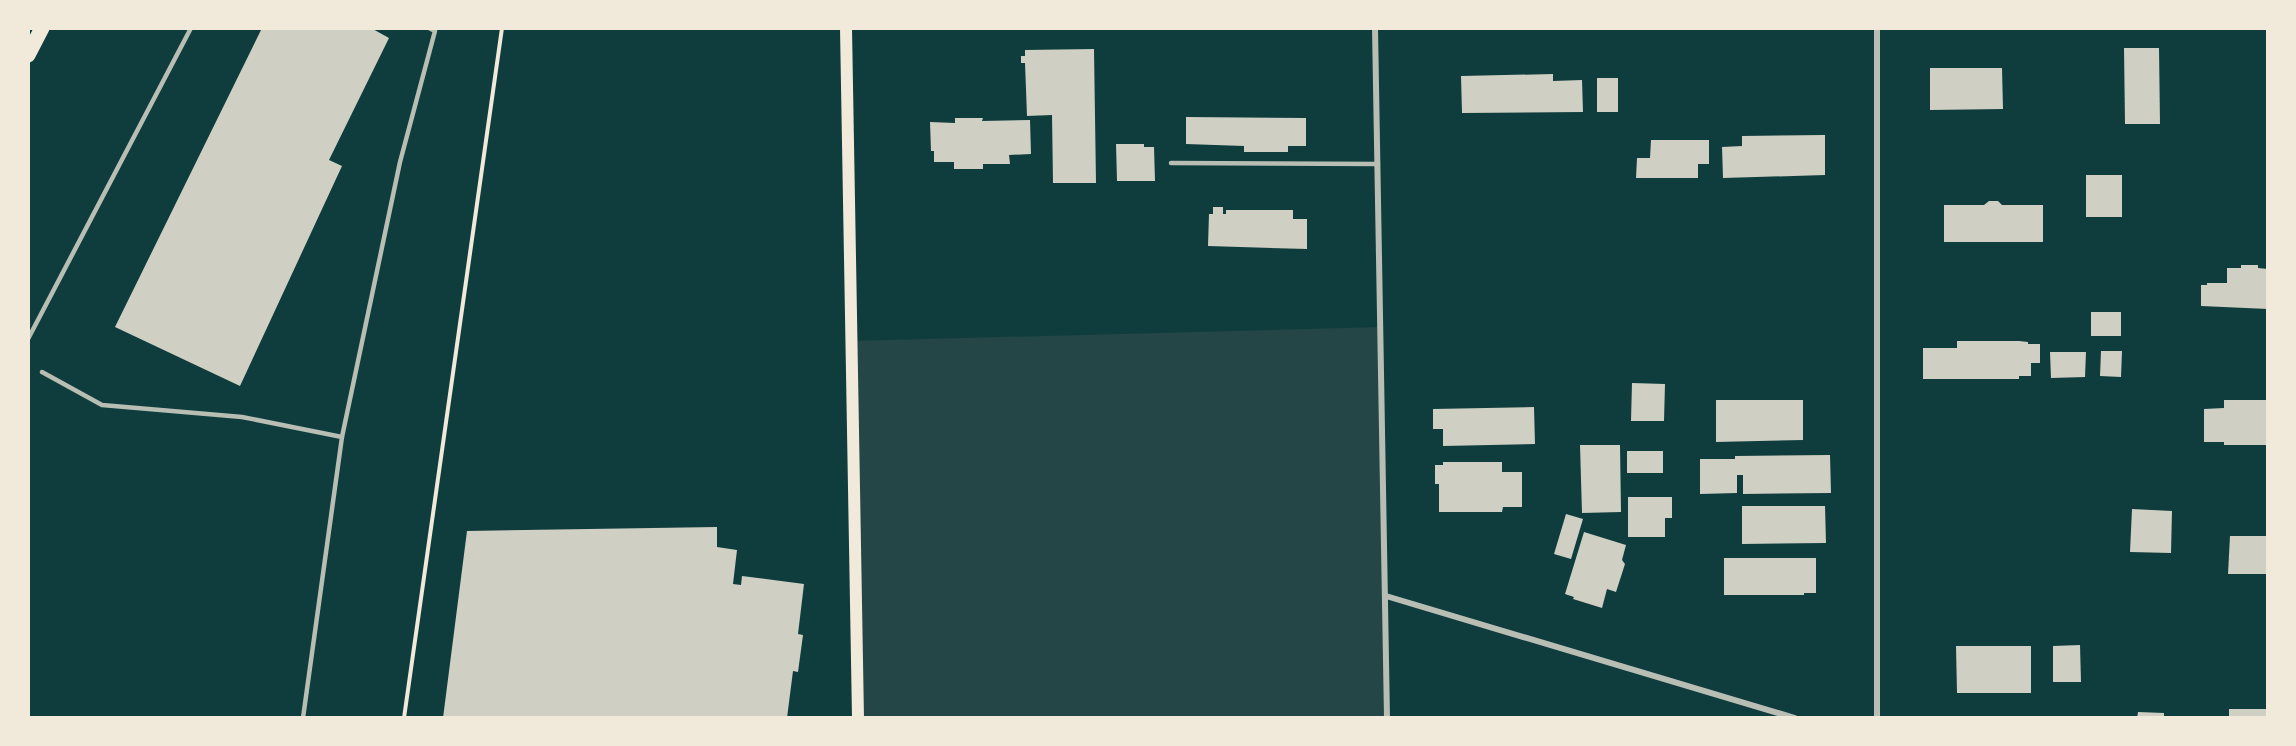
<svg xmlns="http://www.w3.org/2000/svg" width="2296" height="746" viewBox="0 0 2296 746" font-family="'Space Grotesk',sans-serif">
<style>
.green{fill:#244646}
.building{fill:#cfcfc3}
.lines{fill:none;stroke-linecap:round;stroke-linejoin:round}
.path{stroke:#f1e9da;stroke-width:4}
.service{stroke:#b8beb3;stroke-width:4.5}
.minor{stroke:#b8beb3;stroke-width:6}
.secondary{stroke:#f1e9da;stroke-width:12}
.primary{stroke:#f1e9da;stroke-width:15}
</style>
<rect width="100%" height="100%" fill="#0f3d3e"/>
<path class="green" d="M1381,327L1385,717H858L851,341Z"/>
<g class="building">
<path d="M262,28H371L389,38L329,160L342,166L240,386L115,327Z"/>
<path d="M2124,48H2159L2160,124H2125Z"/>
<path d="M1094,49L1096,183H1053L1052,115L1027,116L1025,63H1021V56H1025V50Z"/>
<path d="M1930,68H2002L2003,109L1930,110Z"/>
<path d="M1553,74V81L1582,80L1583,112L1462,113L1461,76Z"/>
<rect x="1597" y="78" width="21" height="34"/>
<path d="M1186,117L1306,118V146H1288V152H1244V146L1186,144Z"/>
<path d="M955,118H983L982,121L1030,120L1031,154L1009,155L1010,164H983V169H954V162H934V151H931L930,122L955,123Z"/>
<path d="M1825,135V175L1723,178L1722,147L1742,146V136Z"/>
<path d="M1651,140H1709V164H1698V178H1636L1637,158H1650Z"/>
<path d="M1116,144H1144V147H1154L1155,181H1117Z"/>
<rect x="2086" y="175" width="36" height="42"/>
<path d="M1989,201H1998L2002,205H2043V242H1944V205H1984Z"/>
<path d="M1213,207H1223V214H1226V210H1293V219H1307V249L1208,246L1209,214H1213Z"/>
<path d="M2241,265H2258V268L2268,269V309L2201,306V285H2207V283H2227V268H2241Z"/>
<rect x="2091" y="312" width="30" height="24"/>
<path d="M1957,341H2019L2028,342V344H2040V363H2031V376H2019V379H1923V348H1957Z"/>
<path d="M2101,351H2122L2121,377L2100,376Z"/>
<path d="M2050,352H2086L2085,377L2051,378Z"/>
<path d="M1632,383L1665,384L1664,421H1631Z"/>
<path d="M1716,400H1803V440L1716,442Z"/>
<path d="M2224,400H2268V445H2224V442H2204V409L2224,408Z"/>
<path d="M1534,407L1535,444L1443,446V429H1433V409Z"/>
<path d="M1580,445H1620L1621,512L1582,513Z"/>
<rect x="1627" y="451" width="36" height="22"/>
<path d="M1830,455L1831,493L1743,494V475H1737V493L1700,494V459H1735V456Z"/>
<path d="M1443,462H1502V472H1522V507H1503L1502,512H1439V484H1435V465H1443Z"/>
<path d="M1628,497H1672V518H1665V537H1628Z"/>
<path d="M1742,506H1825L1826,543L1742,544Z"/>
<path d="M2132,509L2172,511L2171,553L2130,552Z"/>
<path d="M1566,514L1583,519L1571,559L1554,554Z"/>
<path d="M717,527V547L737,550L733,584L741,585L742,576L804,584L798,634L803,635L798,672L793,671L787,718H443L467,531Z"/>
<path d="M1584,532L1626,545L1622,560L1625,564L1616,592L1607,589L1602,608L1573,599L1574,597L1565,594Z"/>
<path d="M2230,536H2268V574H2228Z"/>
<path d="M1724,558H1816V593H1804V595H1724Z"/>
<path d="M2080,645L2081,682H2053V646Z"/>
<path d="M1956,646H2031V693H1957Z"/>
<rect x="2229" y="709" width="39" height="9"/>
<path d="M2138,712L2164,713V718H2137Z"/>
</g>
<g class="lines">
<path class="path" d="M404,718L502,28"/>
<g class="service">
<path d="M1171,163L1378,164"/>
<path d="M28,339L191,28"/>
<path d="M42,372L102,405L242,417L342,437L303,718"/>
<path d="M342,437L400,162L435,31L429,28"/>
</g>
<g class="minor">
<path d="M1375,28L1387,718"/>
<path d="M1877,28V718"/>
<path d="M1386,596L1795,718"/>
</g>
<path class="secondary" d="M846,28L858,718"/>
<path class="primary" d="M28,55L42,28"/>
</g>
<rect width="2296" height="746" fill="none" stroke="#f1e9da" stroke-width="60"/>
</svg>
